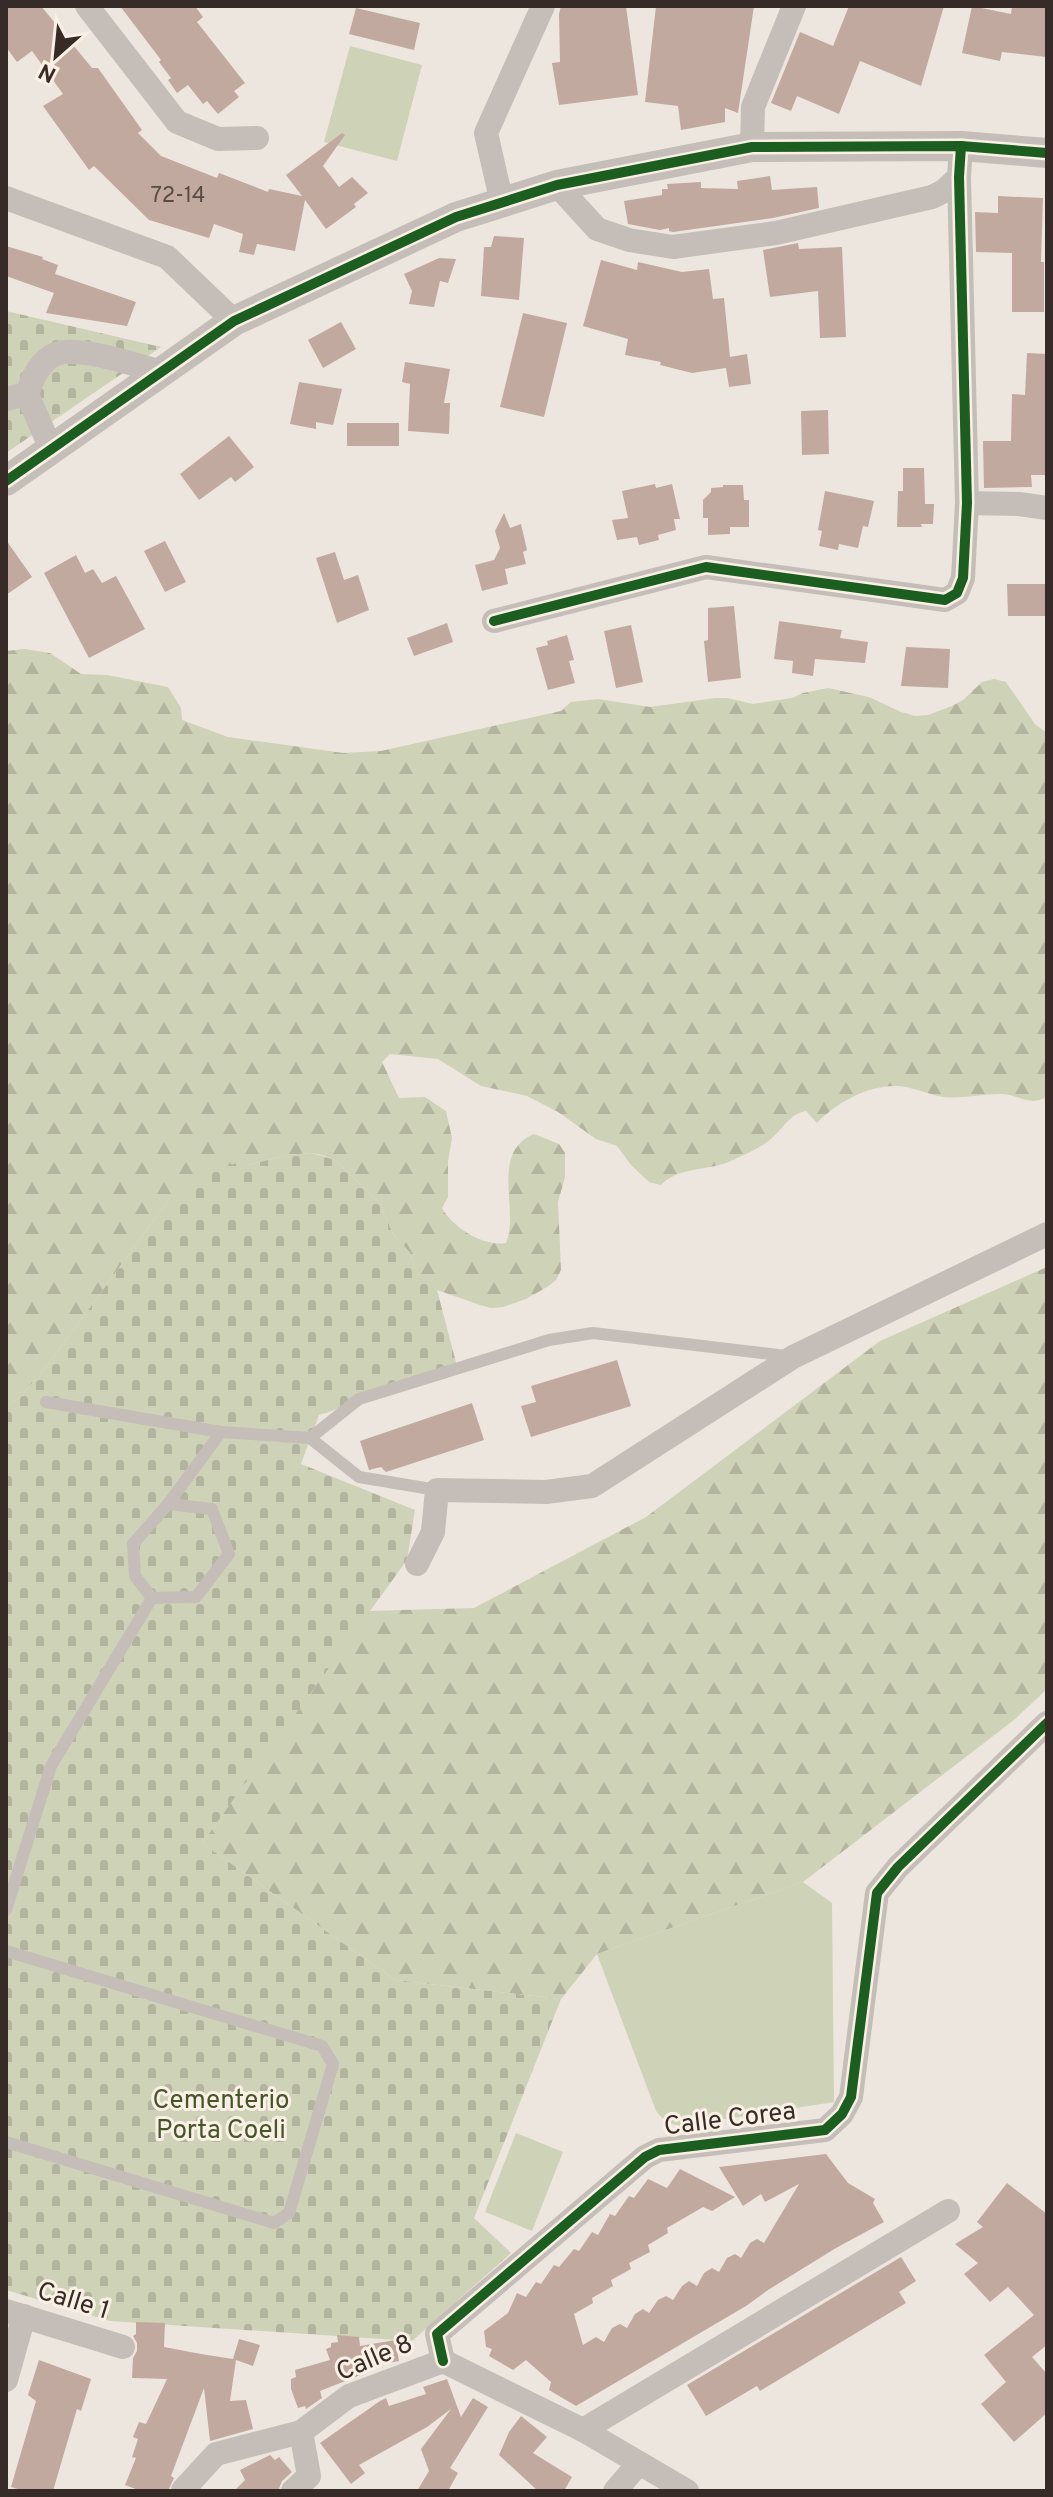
<svg xmlns="http://www.w3.org/2000/svg" width="1053" height="2497" viewBox="0 0 1053 2497" font-family="Overpass,sans-serif">
<style>
.forest{fill:url(#forest-firs)}
.cemetery{fill:url(#cemetery-stones)}
.park{fill:#ced2b7}
.building{fill:#c2a99f}
.lines{fill:none;stroke-linecap:round;stroke-linejoin:round}
.service{stroke:#c5beb8;stroke-width:12}
.minor{stroke:#c5beb8;stroke-width:24}
.tertiary{stroke:#c5beb8;stroke-width:30}
.cycleway-casing{stroke:#faf0e5;stroke-width:15}
.cycleway{stroke:#1b5e20;stroke-width:10}
.labels{text-anchor:middle;dominant-baseline:central;stroke-width:6;stroke-linejoin:round;paint-order:stroke}
.number-label{font-size:22px;fill:#594a44}
.park-label{font-size:26px;fill:#455628;stroke:#faf0e5}
.street-label{font-size:26px;fill:#362b26;stroke:#faf0e5}
</style>
<defs>
<pattern id="forest-firs" width="22" height="20" patternUnits="userSpaceOnUse" patternTransform="scale(2)"><rect width="22" height="20" fill="#ced2b7"/><path d="M5 1l3.5 6h-7zM16 11l3.5 6h-7z" fill="#b2b49d"/></pattern>
<pattern id="cemetery-stones" width="16" height="16" patternUnits="userSpaceOnUse" patternTransform="scale(2)"><rect width="16" height="16" fill="#ced2b7"/><path d="M2 7V4a2 2 0 0 1 4 0v3zM10 15v-3a2 2 0 0 1 4 0v3z" fill="#b2b49d"/></pattern>
</defs>
<rect width="100%" height="100%" fill="#ede6de"/>
<g class="forest">
<path d="M25,649L50,653L81,674L107,675L168,687L181,708L182,720L228,737L343,753L381,751L561,711L571,702L598,699L650,707L715,698H727L753,704L792,698L803,693L828,688L869,697L901,712L915,716L928,715L952,706L963,700L982,682L994,679L1006,682L1035,724L1047,733V1097C1028,1107 1019,1094 1000,1094C981,1094 963,1099 943,1097C927,1094 911,1086 895,1086C866,1086 836,1103 817,1123L806,1111C788,1115 785,1127 772,1138C761,1148 745,1154 733,1160C709,1172 681,1165 661,1185L649,1182L631,1165L617,1146L596,1139L558,1112L527,1096L481,1086L438,1059L390,1054L382,1062L399,1098L425,1097L446,1111L452,1138L448,1162V1197L442,1208C453,1228 484,1247 506,1243C520,1210 489,1153 534,1134L559,1144L565,1153V1177L558,1202L561,1270L556,1280L547,1287L526,1299L503,1307L491,1308L480,1305L437,1290L426,1282L418,1274L410,1253L393,1234L379,1202L335,1160L322,1155L312,1153L286,1155L249,1165L237,1164L178,1193L168,1201L44,1370L19,1398L6,1405V651Z"/>
<path d="M1047,1267V1689L1014,1720L803,1882L597,1954L561,1999L395,1980L202,1843L368,1611L474,1608L646,1517L880,1341Z"/>
</g>
<g class="cemetery">
<path d="M6,311L161,347L6,453Z"/>
<path d="M312,1153L335,1160L379,1202L393,1234L410,1253L418,1274L437,1290L458,1370L319,1415L301,1464L415,1510L407,1560L202,1843L395,1980L561,1999L474,2218L511,2253L412,2341L110,2321L6,2290V1405L19,1398L44,1370L168,1201L195,1175L237,1163L249,1165L286,1155Z"/>
</g>
<g class="park">
<path d="M350,46L422,65L397,161L324,142Z"/>
<path d="M803,1882L832,1903L834,2102L680,2126L666,2122L656,2111L597,1954Z"/>
<path d="M516,2133L563,2152L532,2231L485,2212Z"/>
</g>
<g class="building">
<path d="M6,6H41L92,68H98L142,130L138,133L161,156L217,178L219,173L268,192L269,189L302,196L286,175L342,133L345,135L323,166L339,187L352,177L368,193L354,204L356,207L326,229L305,200L295,251L257,244L254,255L239,252L243,234L214,224L209,238L149,220L94,166L89,170L43,106L63,94L32,51L17,62L6,47Z"/>
<path d="M120,6H195L203,17L197,22L245,83L234,91L239,97L218,114L207,101L203,104L188,85L177,93L168,80L171,78L159,62L161,60Z"/>
<path d="M561,6H626L638,95L559,105L552,63L560,62L559,14Z"/>
<path d="M656,6H754L738,113L725,108V122L681,130L678,106L645,102Z"/>
<path d="M849,6H944L921,86L860,61L839,114L797,96L791,111L771,103L800,32L833,46Z"/>
<path d="M972,6L1011,14L1012,6H1047L1046,57L1002,52L1000,61L962,53Z"/>
<path d="M356,8L420,23L414,50L349,34Z"/>
<path d="M770,176L772,190L817,187L819,208L773,218L673,232L669,231V228L660,230L628,224L624,201L662,195V189H668L667,184L701,182V188L738,189L737,181Z"/>
<path d="M998,196L1043,198L1041,262H1044V312H1012V253L976,252L975,212L998,213Z"/>
<path d="M494,236L524,238L519,300L481,296L484,247H491Z"/>
<path d="M798,243L799,249L842,247L846,337L820,338L818,291L770,297L763,250Z"/>
<path d="M6,246L43,257L42,259L58,265L55,274L136,302L127,326L46,313L54,293L6,276Z"/>
<path d="M439,258L456,259L448,283L440,281L434,307L409,304L412,291L404,274Z"/>
<path d="M601,260L637,270L638,262L682,272L709,269L713,299L724,298L730,357L747,354L751,384L729,387L726,368L692,373L660,365L661,362L625,355L628,339L583,326Z"/>
<path d="M523,313L567,323L544,417L500,407Z"/>
<path d="M341,322L356,349L323,368L308,340Z"/>
<path d="M1027,353L1047,354L1045,475H1031L1032,487L984,488L983,441H1011L1012,394L1025,395Z"/>
<path d="M405,362L450,369L444,403H450L449,434L408,431L410,384L402,382Z"/>
<path d="M299,382L342,389L333,425L316,422V429L290,424Z"/>
<path d="M828,410L829,454L802,455L801,411Z"/>
<rect x="347" y="423" width="52" height="23"/>
<path d="M229,436L254,467L235,482L231,477L199,500L180,474Z"/>
<path d="M903,468H924L925,504H934L933,524H921L922,527H897L898,491H903Z"/>
<path d="M655,484L656,488L672,484L680,519H674L676,530L658,535L659,540L639,545L637,537L617,540L612,520L628,518L622,491Z"/>
<path d="M723,485H743L744,500H749V527H730V534L708,535V518H703V500L711,492V488L723,487Z"/>
<path d="M825,491L874,501L868,527L863,526L858,548L839,544L838,550L819,546L822,531L818,530Z"/>
<path d="M504,513L510,528L521,524L527,550L523,552L526,564L505,569L508,584L482,591L475,565L494,560L500,548L495,531Z"/>
<path d="M6,540L32,577L6,595Z"/>
<path d="M165,541L186,582L165,592L144,551Z"/>
<path d="M335,552L344,580L358,575L369,610L337,623L316,558Z"/>
<path d="M76,555L85,573L93,569L102,583L116,576L145,629L89,658L44,573Z"/>
<path d="M1007,584H1047V616H1008Z"/>
<path d="M734,606L741,678L708,682L704,641L708,640V608Z"/>
<path d="M779,621L842,630L840,638L868,642L865,663L815,659L813,676L792,673L793,661L774,659Z"/>
<path d="M447,623L453,642L414,656L407,638Z"/>
<path d="M631,625L643,682L616,688L604,631Z"/>
<path d="M567,635L574,660L569,661L575,683L548,690L536,648L548,645L547,641Z"/>
<path d="M906,647L950,649L948,688L901,686Z"/>
<path d="M617,1360L631,1406L531,1437L521,1406L536,1402L531,1386Z"/>
<path d="M472,1403L484,1440L386,1472L381,1467L369,1470L360,1441Z"/>
<path d="M826,2154L848,2183L875,2199L873,2203L884,2222L836,2248L768,2290L746,2306L576,2406L549,2390L551,2382L526,2360L513,2370L489,2356L492,2349L486,2347L484,2331L508,2313L517,2293L526,2297L536,2282L541,2284L554,2265L559,2267L574,2249L579,2251L592,2232L598,2235L610,2214L615,2216L629,2196L634,2198L648,2179L667,2188L680,2169L735,2197L712,2211L703,2207L667,2228L668,2233L648,2245L650,2252L629,2263L631,2269L611,2280L613,2286L592,2298L593,2303L574,2314L583,2345L596,2337L604,2342L612,2328L620,2324L627,2328L635,2314L643,2309L649,2313L658,2300L666,2296L673,2300L682,2286L689,2281L697,2286L704,2273L712,2268L719,2272L727,2258L735,2254L741,2258L750,2243L757,2239L764,2243L799,2184L765,2202L761,2194L743,2206L719,2167Z"/>
<path d="M1007,2183L1047,2214V2345L1032,2357L1047,2374V2413L1014,2442L981,2404L1006,2382L984,2355L1034,2315L1008,2287L990,2302L964,2274L978,2263L955,2244L983,2227L977,2222Z"/>
<path d="M901,2257L916,2281L899,2292L906,2303L760,2391L757,2386L706,2416L687,2385Z"/>
<path d="M136,2322L165,2323L164,2347L201,2354L233,2359L239,2339L260,2345L253,2366L236,2360L230,2401L246,2400L253,2429L210,2441L204,2388L171,2476L174,2478L168,2491H141L125,2485L136,2458L132,2457L138,2439L133,2437L139,2422L146,2424L167,2379L132,2378L133,2358L137,2351V2343L133,2336L136,2334Z"/>
<path d="M337,2335L359,2337L360,2346L395,2340L399,2361L367,2367L368,2372L320,2391L322,2398L306,2409L305,2406L298,2408L291,2389V2379L296,2377L295,2370L330,2360L326,2349L331,2347V2343L338,2342Z"/>
<path d="M39,2360L91,2379L81,2411L77,2409L53,2491H24L11,2487L36,2401L28,2395Z"/>
<path d="M447,2379L461,2417L473,2398L488,2407L450,2468L458,2473L448,2491H417L429,2471L421,2449L451,2409L427,2427L359,2465L365,2473L351,2484L320,2443L380,2401L386,2398L389,2406L426,2394L423,2387Z"/>
<path d="M521,2416L547,2437L533,2453L572,2477L564,2491H538L499,2455L509,2432Z"/>
<path d="M270,2455L275,2460L279,2457L292,2472L282,2481L278,2491H234L245,2480L240,2470Z"/>
</g>
<g class="lines">
<g class="service">
<path d="M46,1402L221,1432L310,1438L359,1399L549,1340L593,1333L787,1356"/>
<path d="M310,1438L359,1477L437,1490"/>
<path d="M168,1504L212,1509L229,1554L196,1597L152,1598L135,1576L133,1544Z"/>
<path d="M168,1504L221,1432"/>
<path d="M6,1910L51,1766L152,1598"/>
<path d="M6,1951L322,2046L333,2064L289,2213L274,2223L6,2142"/>
</g>
<g class="minor">
<path d="M87,6L177,122L218,139L257,138"/>
<path d="M752,147L753,107L794,6"/>
<path d="M557,185L597,229L629,240L673,247L776,233L932,197L944,191L959,177"/>
<path d="M6,198L167,257L234,321"/>
<path d="M502,203L486,133L543,6"/>
<path d="M27,394L51,449"/>
<path d="M6,399L27,394C32,379 40,360 56,354C78,345 138,366 162,372"/>
<path d="M967,503L1019,504L1047,508"/>
<path d="M494,621L706,567L945,600L957,593L963,578L967,503L959,177L961,146"/>
<path d="M417,1564L433,1532L437,1490L546,1492L592,1486L793,1357L1047,1234"/>
<path d="M6,2311L123,2347"/>
<path d="M443,2361L437,2334L645,2157L659,2150L825,2130L842,2114L851,2097L877,1893L898,1867L1047,1723"/>
<path d="M6,2380L24,2316"/>
<path d="M583,2430L948,2211"/>
<path d="M183,2490L216,2454L301,2432L349,2396L443,2361L583,2430L687,2491"/>
<path d="M293,2491L309,2476L301,2432"/>
<path d="M615,2491L639,2463"/>
</g>
<path class="tertiary" d="M6,481L234,321L456,217L557,185L752,147L961,146L1047,153"/>
<defs>
<g id="cycleway">
<path d="M6,481L234,321L456,217L557,185L752,147L961,146L1047,153"/>
<path d="M494,621L706,567L945,600L957,593L963,578L967,503L959,177L961,146"/>
<path d="M443,2361L437,2334L645,2157L659,2150L825,2130L842,2114L851,2097L877,1893L898,1867L1047,1723"/>
</g>
</defs>
<use href="#cycleway" class="cycleway-casing"/>
<use href="#cycleway" class="cycleway"/>
</g>
<g class="labels">
<g class="number-label">
<text x="178" y="196">72-14</text>
</g>
<g class="park-label">
<text x="221" y="2101">Cementerio<tspan x="221" dy="30">Porta Coeli</tspan></text>
</g>
<g class="street-label">
<text transform="translate(730 2120) rotate(-7)">Calle Corea</text>
<text transform="translate(73 2302) rotate(17)">Calle 1</text>
<text transform="translate(375 2359) rotate(-23)">Calle 8</text>
</g>
</g>
<rect width="1053" height="2497" fill="none" stroke="#362b26" stroke-width="16"/>
<g transform="translate(56 56) rotate(207)" stroke="#faf0e5" stroke-width="6" paint-order="stroke">
<path d="M0-6L14 30L0 20L-14 30Z" fill="#362b26"/>
<text y="-12" font-size="22" font-weight="bold" text-anchor="middle" fill="#362b26">N</text>
</g>
</svg>
